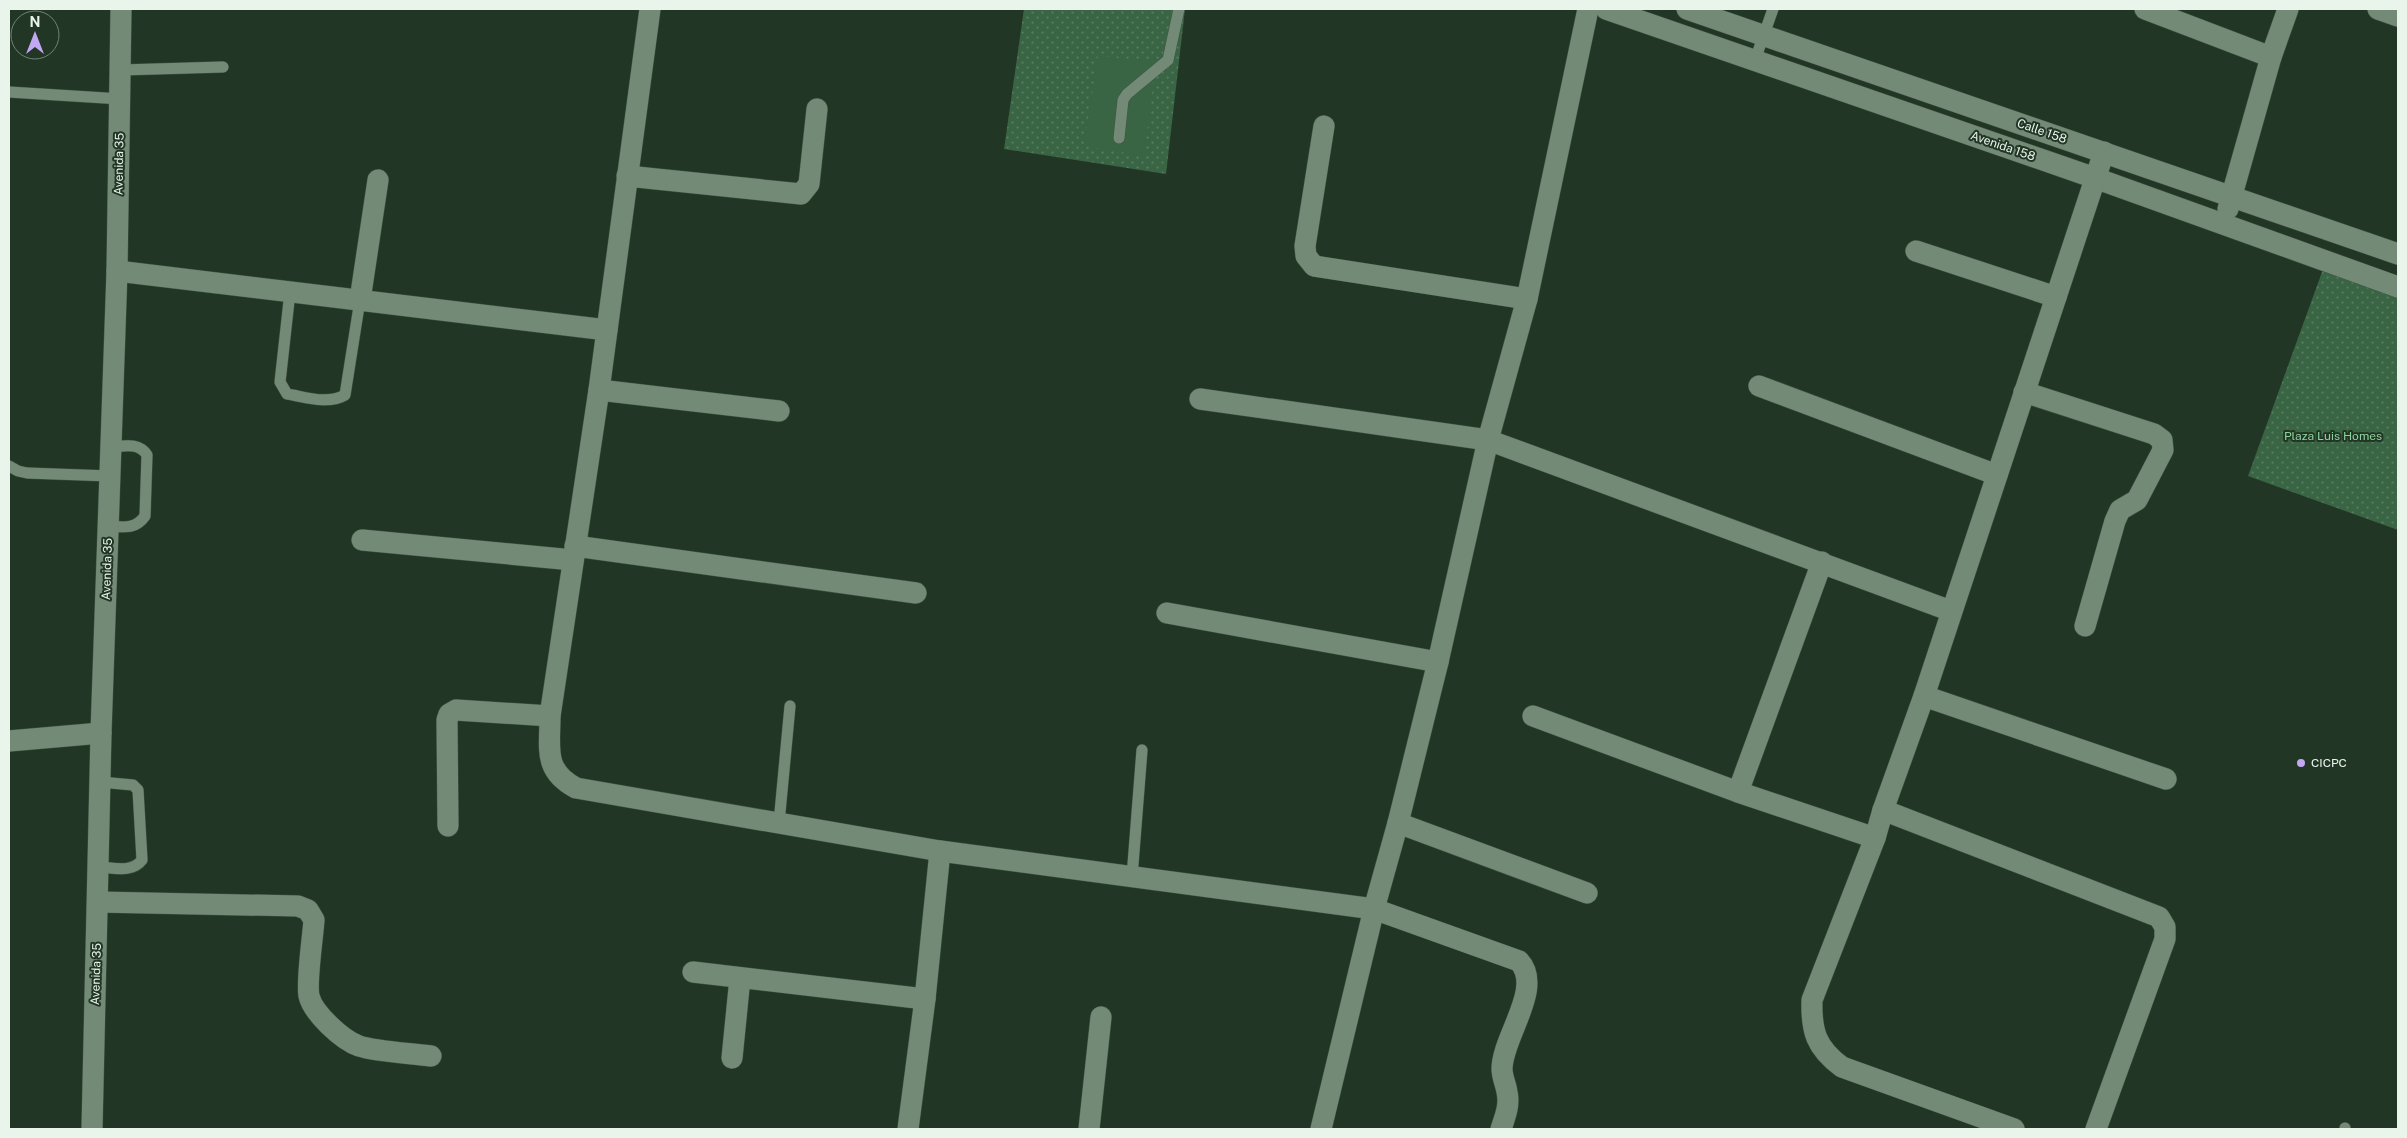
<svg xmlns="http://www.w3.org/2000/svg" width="2407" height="1138" viewBox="0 0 2407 1138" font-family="'Public Sans',sans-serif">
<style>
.park{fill:url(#park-dots)}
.garden{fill:#3a6544}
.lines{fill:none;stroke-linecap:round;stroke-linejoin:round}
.service-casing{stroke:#405244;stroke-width:12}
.minor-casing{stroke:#405244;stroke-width:22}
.service{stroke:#738a77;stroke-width:11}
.minor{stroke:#738a77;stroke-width:21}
.poi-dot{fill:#c2a8f2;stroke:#223626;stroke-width:2}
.labels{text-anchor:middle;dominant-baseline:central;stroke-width:4;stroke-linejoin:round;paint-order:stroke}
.street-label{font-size:12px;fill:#e9f5eb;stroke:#223626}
.park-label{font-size:12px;fill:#8dd49c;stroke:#223626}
.poi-label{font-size:12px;fill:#e9f5eb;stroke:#223626;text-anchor:start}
</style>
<defs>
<pattern id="park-dots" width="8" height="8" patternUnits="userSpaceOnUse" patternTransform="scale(1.25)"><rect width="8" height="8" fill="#3a6544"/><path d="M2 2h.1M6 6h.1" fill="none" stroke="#567c5f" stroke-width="1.8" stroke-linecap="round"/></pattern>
</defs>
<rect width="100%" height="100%" fill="#223626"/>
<g class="park">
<path d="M1024,9H1185L1166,174L1004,149Z"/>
<path d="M2326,261L2398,287V530L2248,476Z"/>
</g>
<path class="garden" d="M1098,56L1156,62L1144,156L1084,146Z"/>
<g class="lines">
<defs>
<g id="service">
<path d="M1755,60L1773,9"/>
<path d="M121,70L223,67"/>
<path d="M9,92L121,99"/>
<path d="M1119,138L1123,100L1127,94L1168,60L1179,9"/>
<path d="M290,292L280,382L287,394C306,397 328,405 345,395L360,300"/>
<path d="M9,466L18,471L27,473L110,476"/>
<path d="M108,526C124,527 135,530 145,516L147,455C139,442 124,446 111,447"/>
<path d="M779,823L790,706"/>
<path d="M99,867C115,868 132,873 142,860L138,790L133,785L100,782"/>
<path d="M1132,877L1142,750"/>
<path d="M2345,1129V1128"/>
</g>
<g id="minor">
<path d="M650,9L599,390L550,716C550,749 543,770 576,788L940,851L1374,909L1519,961C1544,988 1502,1037 1502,1069C1502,1077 1506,1085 1507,1092C1510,1105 1505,1117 1501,1129"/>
<path d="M1606,9L2095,178L2398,287"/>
<path d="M1687,9L2398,254"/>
<path d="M2145,9L2271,57"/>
<path d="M2378,9L2398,16"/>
<path d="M1324,126L1305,246L1306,256L1314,266L1527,299"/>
<path d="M627,176L801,194L809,184L817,109"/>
<path d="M2228,209L2271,57L2288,9"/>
<path d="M1916,251L2056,297"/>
<path d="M117,271L607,330"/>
<path d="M360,300L378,180"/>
<path d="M1759,386L1997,475"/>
<path d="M599,390L779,411"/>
<path d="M2024,392L2154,434L2162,440L2163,450L2137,500L2120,510L2115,521L2085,626"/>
<path d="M1200,399L1488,440L1951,611"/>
<path d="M362,540L573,560"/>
<path d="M575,546L916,593"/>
<path d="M1167,613L1438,662"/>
<path d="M1924,696L2166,779"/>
<path d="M1533,716L1738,792L1875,838"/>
<path d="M9,741L101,733"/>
<path d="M1738,792L1822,562"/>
<path d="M1883,810L2159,917L2165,927V939L2096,1129"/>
<path d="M1398,823L1587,893"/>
<path d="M448,826L447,720L449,714L456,710L550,716"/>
<path d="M98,902L298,906L308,910L314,920C313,936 306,982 309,996C313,1013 342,1040 359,1046C378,1052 410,1053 431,1056"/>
<path d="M693,972L925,999"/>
<path d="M732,1058L740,978"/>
<path d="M92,1129L101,733L117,271L121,9"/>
<path d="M908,1129L925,999L940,851"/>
<path d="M1089,1129L1101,1017"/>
<path d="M1321,1129L1374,909L1398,823L1438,662L1488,440L1527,299L1588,9"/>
<path d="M2014,1129L1842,1067C1816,1048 1811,1031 1812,1000L1875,838L1883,810L1924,696L2104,152"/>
</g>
</defs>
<use href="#service" class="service-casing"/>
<use href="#minor" class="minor-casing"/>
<use href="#service" class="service"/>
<use href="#minor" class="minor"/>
</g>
<circle class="poi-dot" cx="2301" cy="763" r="5"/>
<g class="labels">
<g class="street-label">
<text transform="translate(2042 131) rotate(19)">Calle 158</text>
<text transform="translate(2003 146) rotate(19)">Avenida 158</text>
<text transform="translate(119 164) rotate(-89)">Avenida 35</text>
<text transform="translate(107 569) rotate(-88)">Avenida 35</text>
<text transform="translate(96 974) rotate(-88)">Avenida 35</text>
</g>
<g class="park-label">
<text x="2333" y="436">Plaza Luis Homes</text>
</g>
<g class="poi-label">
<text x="2311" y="763">CICPC</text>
</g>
</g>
<rect width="2407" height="1138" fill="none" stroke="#e9f5eb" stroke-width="20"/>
<g transform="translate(35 35)"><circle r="24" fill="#223626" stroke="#728275"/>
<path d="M0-4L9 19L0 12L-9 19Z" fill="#c2a8f2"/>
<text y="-8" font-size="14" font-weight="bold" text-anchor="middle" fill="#e9f5eb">N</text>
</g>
</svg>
